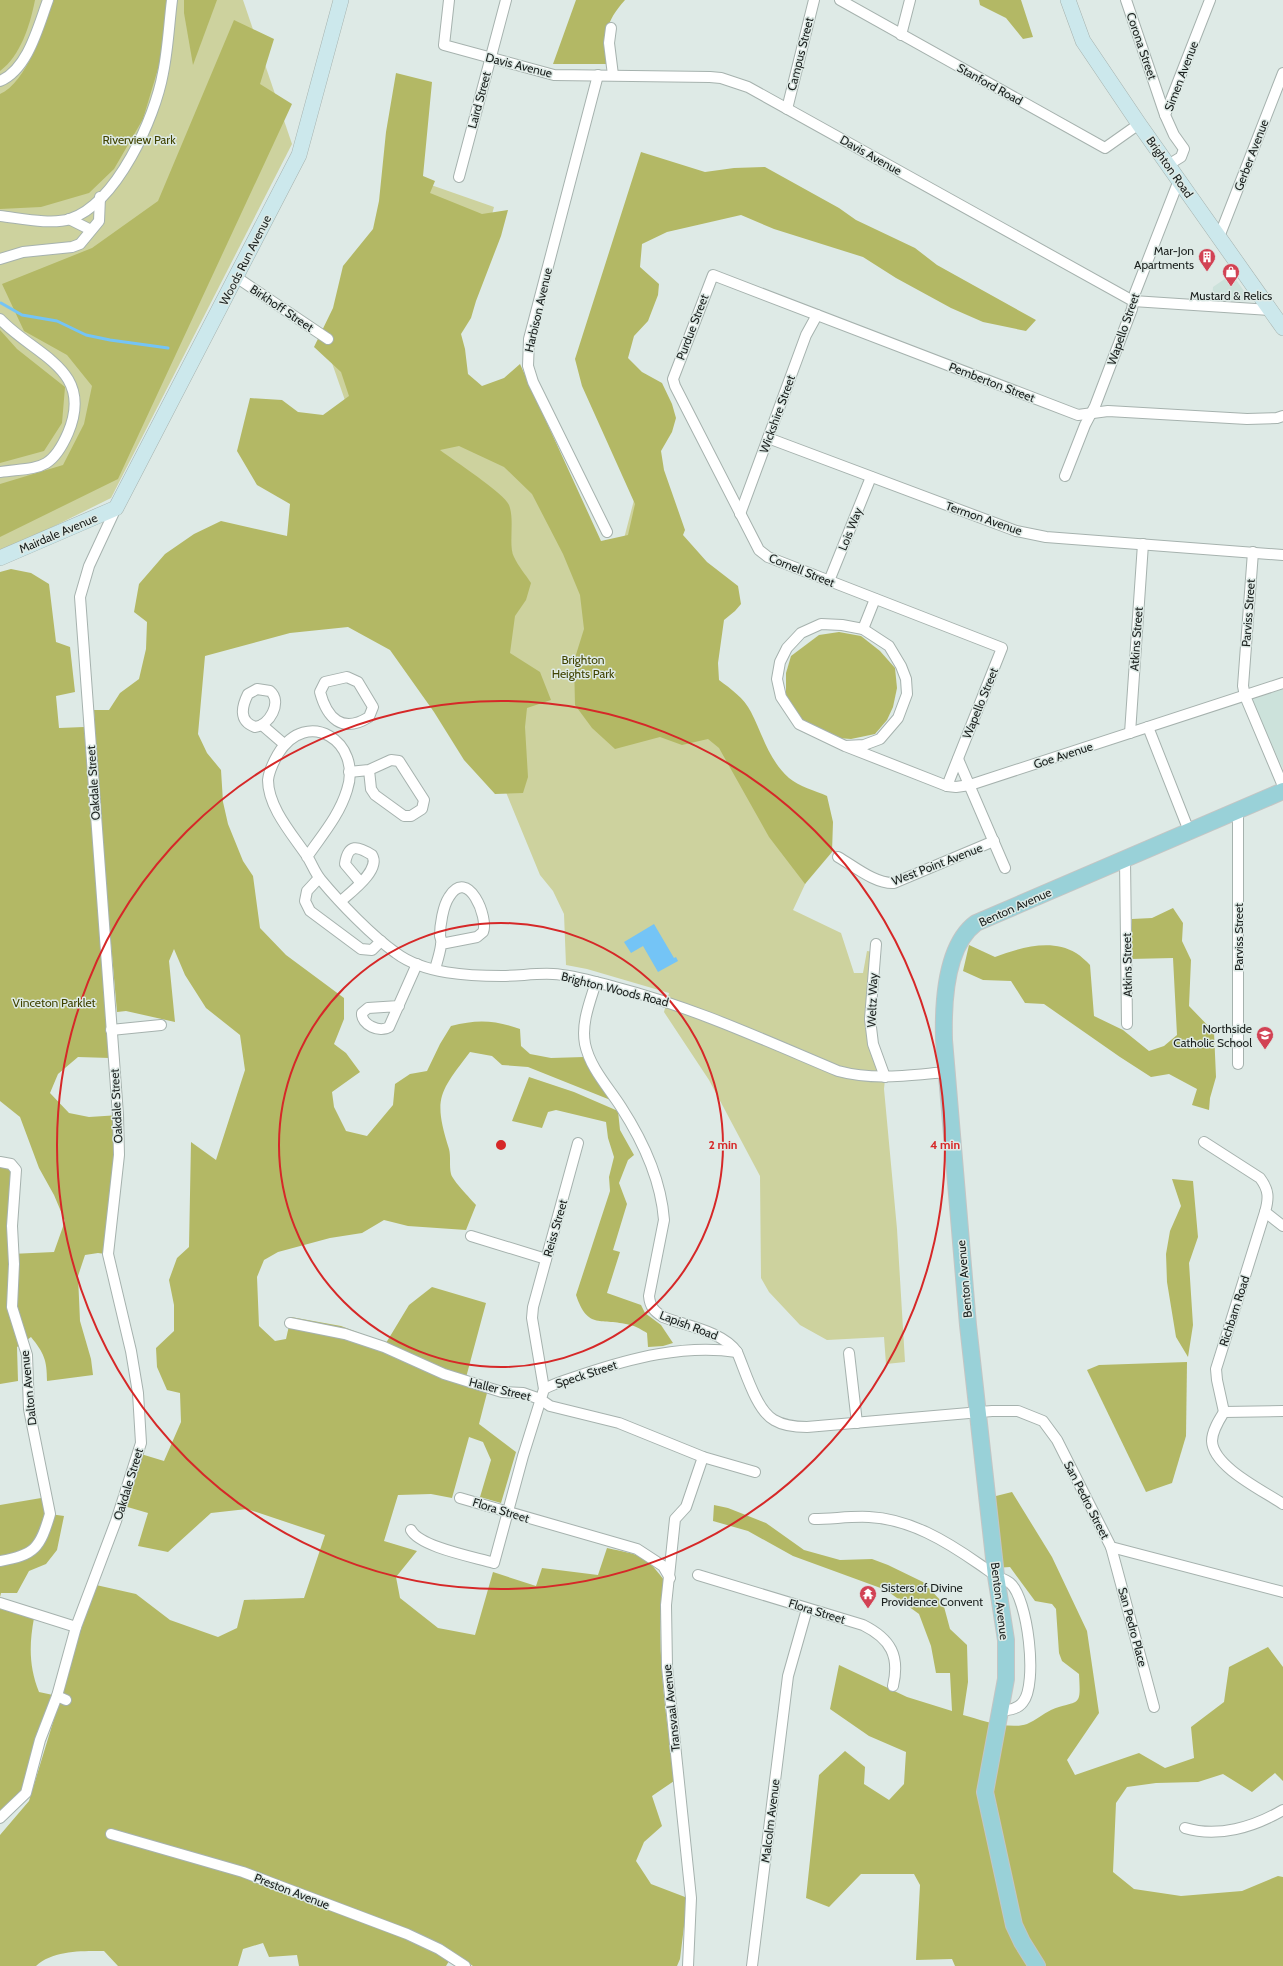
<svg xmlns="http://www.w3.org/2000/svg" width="1283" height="1966" viewBox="0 0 1283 1966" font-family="Cabin,sans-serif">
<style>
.built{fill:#cce2db}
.green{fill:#cdd29e}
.forest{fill:#b3b865}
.water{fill:#74c4f6}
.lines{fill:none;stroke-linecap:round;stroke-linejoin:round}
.stream{stroke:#74c4f6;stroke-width:3}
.street-casing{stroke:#a6b2ae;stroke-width:12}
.secondary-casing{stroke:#a6b2ae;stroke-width:16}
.primary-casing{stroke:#c4c5c4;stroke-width:18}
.street{stroke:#fff;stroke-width:10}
.secondary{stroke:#cce8ec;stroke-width:15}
.primary{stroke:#99d1d8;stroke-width:16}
.ring{fill:none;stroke:#d62828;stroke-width:2}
.labels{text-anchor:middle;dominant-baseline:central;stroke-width:3;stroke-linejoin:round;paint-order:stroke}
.street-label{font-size:12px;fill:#1b201e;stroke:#deeae6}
.park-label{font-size:12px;fill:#404300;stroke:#deeae6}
.poi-label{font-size:12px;fill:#1b201e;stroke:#deeae6;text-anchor:end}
.centre{fill:#d62828;stroke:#deeae6;stroke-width:2}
.ring-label{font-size:12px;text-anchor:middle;font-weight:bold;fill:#d62828;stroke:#deeae6;stroke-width:3;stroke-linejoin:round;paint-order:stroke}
</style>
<rect width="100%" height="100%" fill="#deeae6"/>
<g class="built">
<path d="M1232,274L1246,294L1244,300L1241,301L1212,299L1213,287Z"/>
<path d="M1283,689V769L1251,700Z"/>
</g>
<g class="green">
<path d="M0,0H243L292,144L111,498L0,553Z"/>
<path d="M391,171L494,207L452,360L594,541L621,550L639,481L696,709L816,861L793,910L841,933L854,973H863L867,951L881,953L876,977L872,1014L875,1034L886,1069L884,1089L897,1229L905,1362L886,1364L884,1337L827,1340L800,1325L769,1292L761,1278L760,1176L709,1080L664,1012L669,993L587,969L566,965L564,914L553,891L540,875L480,729L392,535L325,343L376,237Z"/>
</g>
<g class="forest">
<path d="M0,0H35C30,25 21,55 0,71Z"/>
<path d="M50,0H167L160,62L143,119L114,169L89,193L41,207L0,209V94C26,83 46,27 50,0Z"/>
<path d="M184,0H217L193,65L184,13Z"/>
<path d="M576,0H625C605,22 604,36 607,64H553Z"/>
<path d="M979,0H1021L1033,37L1023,39L1006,18L980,5Z"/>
<path d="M234,20L274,39L260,84L292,104L118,479L0,537V484L63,465L84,424L92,386L67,355L24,331L2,284L92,248L158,201Z"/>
<path d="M396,73L432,82L423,176L435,181L430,193L482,214L508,210L501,236L476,301L471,318L461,334L465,349L468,374L482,386L504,378L520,364L601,541L628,535L635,504L582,386L575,359L641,152L705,172L734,168L765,167L839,208L856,220L915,248L937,265L1036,320L1026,331L983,322L951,308L896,278L863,257L774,229L741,215L667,232L642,244L640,267L659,284L658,295L648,321L634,336L628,358L642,372L662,383L672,404L676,418L672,432L661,451L664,470L685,530L683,535L707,562L738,586L741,604L735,611L724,620L718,663L719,680C731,689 744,698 751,712C763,735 768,759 789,778C798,786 816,791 827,796L833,822L832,852L805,884L769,837L719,748L708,739L682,745L660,737L615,749L592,728L575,705L574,661L584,629L580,595L563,554L532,494L504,467L459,446L440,450C453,460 504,493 509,505C515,520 508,546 514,557C518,566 526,575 531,583L526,600L515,616L510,653L540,672L551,700L527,708L525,727L528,777L523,793L495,794L464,760L434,712L390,650L348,627L290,633L205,656L198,734L207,753L221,770L223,802L228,824L243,861L253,876L260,928L286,955L344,998V1019L334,1044L346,1053L360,1072L332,1092L334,1107L346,1131L367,1136L393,1105L395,1084L410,1074L427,1071L440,1044L451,1026C477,1019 495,1020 520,1029L521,1046L530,1054L551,1058L584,1057L613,1101L528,1067L502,1065L492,1056L470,1052C439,1093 433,1098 449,1149C451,1157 449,1166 451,1174C453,1181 470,1198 476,1205L466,1230L408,1226L384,1220L362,1233L330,1238L278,1252L264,1260L257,1277L259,1326L275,1341L286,1339L291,1317L341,1326L386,1343L409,1305L432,1287L486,1303L464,1385L487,1393L479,1424L516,1452L501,1503L480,1497L491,1460L483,1442L469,1437L452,1498L431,1494L398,1495L384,1541L417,1551L396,1577L400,1598L438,1628L475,1635L493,1572L536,1586L542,1568L598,1575L607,1548C638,1555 644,1553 664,1580C654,1646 667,1715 674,1781L652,1796L662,1826L644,1842L636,1861L651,1884L685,1897L686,1910L680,1959L677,1966H473L454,1953L446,1966H299L297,1955L269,1957L263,1943L243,1949L238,1966H118L104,1951C83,1951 53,1950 36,1966H0V1835L29,1801L65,1683L80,1629L96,1585L136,1594L170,1620L218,1637L237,1628L244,1600L304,1598L325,1535L247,1509L211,1513L168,1552L138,1546L148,1513L124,1506L141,1454L164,1461L181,1422L180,1393L167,1390L157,1367L156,1348L174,1331V1305L169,1280L177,1258L189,1247L191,1142L216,1160L245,1070L240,1035L206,1008L185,975L174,949L169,961L175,1022L126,1011L117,1012L100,818L94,710H109L120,693L139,679L146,649L147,622L134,612L139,584L165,554L194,534L221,521L287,536L290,504L257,485L237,451L250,398L282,400L298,412L323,415L349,396L341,372L314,347L333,308L343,266L373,229L379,201L386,132Z"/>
<path d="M0,330L17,349L65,387L62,423L44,451L0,463Z"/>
<path d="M11,569L31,573L49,584L56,642L70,647L75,692L56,696L59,728L84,727L110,1058L78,1057L58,1074L50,1093L69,1113L89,1117L120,1115L113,1255L98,1253L85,1255L78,1276L80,1321L91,1359L93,1375L47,1381C47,1360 44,1353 31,1337L17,1347L18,1381L0,1384V1164L15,1171L11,1254L54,1252L65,1221L54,1195L39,1168L20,1117L0,1101V572Z"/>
<path d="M839,632L861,636L880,651L895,668L897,688L893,707L887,720L875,734L851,739L837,738L801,720L786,697V673L791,656L819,635Z"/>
<path d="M1173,908L1183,923L1182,941L1191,960L1189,1006L1214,1032L1216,1077L1210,1098L1209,1110L1192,1105L1197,1089L1169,1074L1151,1077L1120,1057L1044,1004L1025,1003L1011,981L983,980L963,971L969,945L995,957C1020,948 1051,938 1076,953C1081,956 1086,961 1090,965L1094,1016L1123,1030L1149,1051L1164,1046L1177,1035L1173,958L1130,959L1132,919L1152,918Z"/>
<path d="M529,1077L574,1092L618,1111L620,1130L634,1155L628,1160L619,1183L627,1204L613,1250L620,1252L607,1293L641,1305L645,1313L661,1325L673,1343L663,1346L648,1347L647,1333C642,1330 636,1326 630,1325C601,1317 588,1331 576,1295L610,1191L609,1177L614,1157L608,1138L606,1122L556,1110L548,1112L542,1128L512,1121Z"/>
<path d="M1172,1179L1193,1181L1198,1237L1189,1263L1193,1325L1188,1357L1176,1337L1167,1282L1166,1254L1170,1231L1181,1206Z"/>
<path d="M1187,1362L1186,1436L1172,1483L1146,1492L1087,1370L1099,1365Z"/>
<path d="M1012,1492L1052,1557L1087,1631L1099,1713L1067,1760L1075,1775L1139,1753L1165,1768L1194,1758L1191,1727L1224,1702L1229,1667L1268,1647L1283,1667V1781L1275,1773L1252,1792L1223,1774L1198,1782L1156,1783L1127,1787L1116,1803L1113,1872L1134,1889L1181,1896L1242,1891L1278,1876L1283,1877V1966H955L952,1959L916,1960L920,1885L914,1874H861L829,1907L806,1898L819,1775L845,1751L865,1767L864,1784L889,1800L904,1784L906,1752L869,1736L830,1709L839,1665L907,1697L952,1711L950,1673H936L931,1646L919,1614L886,1590L793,1556L748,1531L713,1521L714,1505L728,1508L766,1523L804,1550L840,1560L872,1559L888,1565L923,1582L943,1603L950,1629L967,1645L968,1682L963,1715C981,1720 1009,1730 1027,1724C1036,1720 1043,1714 1051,1710C1080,1699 1081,1709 1079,1674L1062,1661L1059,1653L1056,1609L1052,1604L1035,1601L1010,1567L995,1568L988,1498Z"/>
<path d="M47,1497L50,1514L64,1516L57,1550L46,1564L29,1571L17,1593H1L0,1597V1505Z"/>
<path d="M0,1608L34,1618C29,1645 29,1667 39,1692L53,1695L23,1793L0,1821Z"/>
</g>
<path class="water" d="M654,924L674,958L676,957L678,961L658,972L643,946L631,953L624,942Z"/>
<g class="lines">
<path class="stream" d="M1,303L22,315L57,321L86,335L110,340L168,348"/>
<defs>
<g id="street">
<path d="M449,0L444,45L554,75L710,77L721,78L748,87L1133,301L1270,310"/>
<path d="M840,0L1105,148L1139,124"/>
<path d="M1126,0L1165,115"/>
<path d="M611,28L609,43L613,75"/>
<path d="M901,35L910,0"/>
<path d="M598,75L529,339L528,366L533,382L607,532"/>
<path d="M0,81C28,69 38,27 48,0"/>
<path d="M787,109L814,0"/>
<path d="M1168,165L1181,157L1184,149L1174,135L1165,115L1210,0"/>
<path d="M459,177L506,0"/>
<path d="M0,216C19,218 51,225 70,219C117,203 155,118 163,73C168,49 169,24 172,0"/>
<path d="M69,219L91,230"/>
<path d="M1219,237L1283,73"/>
<path d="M0,259L23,252L72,247L80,244L99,221L100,197"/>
<path d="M236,277L328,339"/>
<path d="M0,319C35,356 95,369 68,433C51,472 38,467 0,472"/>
<path d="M768,438L1016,531L1046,537L1283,555"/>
<path d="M1065,476L1085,425L1095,406L1132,309L1135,293L1179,180"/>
<path d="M740,514L806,335L817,315"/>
<path d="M1253,552L1243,686L1245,696L1283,786"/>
<path d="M829,581L871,477"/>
<path d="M863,629L875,599"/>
<path d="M347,677L358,682L373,707L369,717C342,734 327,718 320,692L325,682Z"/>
<path d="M257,689L270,691C283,702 269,726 255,727C238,721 242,706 248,694Z"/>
<path d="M262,725L284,744"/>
<path d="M1148,727L1189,831"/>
<path d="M1130,733L1143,544"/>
<path d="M845,746L864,745L880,739L898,718L907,694L906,679L901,666L889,646L863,629L842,625L821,624L801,633L787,648L780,662L777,679L781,697L799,724L845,746L947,786L956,787L970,785L1283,683"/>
<path d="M958,759L1005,868"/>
<path d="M349,772L369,770L391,760L399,761L424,800L422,809L411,816H404L375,795L371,789L369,770"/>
<path d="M947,786L1002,648L768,557L759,550L675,386L673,379L713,275L1078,415L1108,411L1247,419L1277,418L1283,416"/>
<path d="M1238,810V1064"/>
<path d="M307,857C322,835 339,816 347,790C363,742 307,706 278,754C274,761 269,771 268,780C268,807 292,834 307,856C312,864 315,873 321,880C340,903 372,936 396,953C424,974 469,976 502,976C519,976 536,973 553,974C573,975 595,982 615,987C693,1007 764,1040 838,1071C875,1081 910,1075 947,1072"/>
<path d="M838,857C854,866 875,884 894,883L994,841"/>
<path d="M1125,859L1127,1024"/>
<path d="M319,878L307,891L305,901L310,911L361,949L372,950L381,941"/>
<path d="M341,901C351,892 381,870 372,855C358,846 348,843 345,864L361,883"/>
<path d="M876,944L870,1019L873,1044L885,1077"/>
<path d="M435,969C437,962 440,953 441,945C442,942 441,939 440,936C440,925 443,906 449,897C468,866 489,918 483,932L477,937L441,944"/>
<path d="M596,982C590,1002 581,1023 585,1044C590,1068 609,1088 621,1107C643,1141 661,1180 664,1220L649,1296C650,1307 654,1311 663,1317C686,1326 722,1331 737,1352C745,1370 756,1410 774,1420C784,1426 796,1427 807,1427L992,1411H1018L1043,1421L1057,1440L1111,1547L1283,1592"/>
<path d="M399,1006L368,1008L362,1013C361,1025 380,1033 389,1027L417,964"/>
<path d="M111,1030L161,1025"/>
<path d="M1204,1142L1260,1178C1269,1190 1269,1198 1265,1212L1283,1226"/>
<path d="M0,1162L11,1164L16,1170L12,1226L14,1264L12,1307L27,1355L29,1409L50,1514C40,1548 35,1555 0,1561"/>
<path d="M471,1236L546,1259"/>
<path d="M290,1323L345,1334L384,1347L444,1374L502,1392L523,1393L540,1399L550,1406L619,1423L703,1457L755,1472"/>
<path d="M849,1353L857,1423"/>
<path d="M544,1389L532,1318L533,1307L578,1143"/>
<path d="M1283,1411L1224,1412C1219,1420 1212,1431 1212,1441C1213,1467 1264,1491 1283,1504"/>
<path d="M1224,1412L1217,1380L1216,1369L1265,1212"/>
<path d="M460,1498L637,1549L663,1566L670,1578"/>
<path d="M814,1519C832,1519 851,1516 869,1517C910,1519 946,1541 979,1564C985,1568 990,1572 996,1576C1000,1578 1006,1580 1010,1583C1028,1598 1038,1684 1023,1702C1018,1709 1009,1710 1001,1711"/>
<path d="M411,1530C420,1547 474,1557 494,1563L523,1456L544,1389C555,1383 569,1379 581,1375C631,1358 685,1344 737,1352"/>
<path d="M1111,1547L1154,1707"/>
<path d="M698,1575L863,1625C891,1639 900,1656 893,1686"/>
<path d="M0,1603L76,1627"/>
<path d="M57,1696L76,1627L116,1521L141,1443L138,1393L131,1351L108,1254L119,1155L118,1115L80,597L89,566L116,508"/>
<path d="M0,1818L26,1793L40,1740L57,1696L66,1700"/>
<path d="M1185,1828C1218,1838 1254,1827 1283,1810"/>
<path d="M111,1834L243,1872L285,1888L407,1934L439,1949L465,1966"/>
<path d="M688,1966L691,1898L667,1667L666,1605L675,1519L686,1507L703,1457"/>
<path d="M752,1966L788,1676L807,1609"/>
</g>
<g id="secondary">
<path d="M1068,0L1083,41L1139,124L1283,328"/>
<path d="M0,558L116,508L299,155L341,0"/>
</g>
<path id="primary" d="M1037,1966L1022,1942L1014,1925L985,1792L1006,1679V1640L996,1576L968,1325L944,1040C943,1004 945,946 976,923L1283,791"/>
</defs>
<use href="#street" class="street-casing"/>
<use href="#secondary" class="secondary-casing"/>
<use href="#primary" class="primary-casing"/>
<use href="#street" class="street"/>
<use href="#secondary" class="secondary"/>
<use href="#primary" class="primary"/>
</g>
<g class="ring">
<circle cx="501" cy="1145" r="222"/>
<circle cx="501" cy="1145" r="444"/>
</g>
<defs>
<symbol id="building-pin" viewBox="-11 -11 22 30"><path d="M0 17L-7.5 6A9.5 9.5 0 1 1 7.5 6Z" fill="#d24254" stroke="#deeae6"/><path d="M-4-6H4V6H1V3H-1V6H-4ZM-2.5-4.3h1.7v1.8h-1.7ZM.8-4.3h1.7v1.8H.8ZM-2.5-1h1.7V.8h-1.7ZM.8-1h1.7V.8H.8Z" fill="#fff"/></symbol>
<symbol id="shop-pin" viewBox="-11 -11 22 30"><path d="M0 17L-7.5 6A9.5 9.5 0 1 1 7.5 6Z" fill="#d24254" stroke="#deeae6"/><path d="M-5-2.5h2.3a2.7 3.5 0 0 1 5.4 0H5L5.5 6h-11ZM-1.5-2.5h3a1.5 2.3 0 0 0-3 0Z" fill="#fff"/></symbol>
<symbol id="school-pin" viewBox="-11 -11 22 30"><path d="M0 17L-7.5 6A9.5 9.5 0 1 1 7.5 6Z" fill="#d24254" stroke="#deeae6"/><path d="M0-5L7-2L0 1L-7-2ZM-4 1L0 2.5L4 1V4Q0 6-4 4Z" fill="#fff"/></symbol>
<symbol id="temple-pin" viewBox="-11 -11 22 30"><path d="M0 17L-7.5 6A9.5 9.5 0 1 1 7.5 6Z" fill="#d24254" stroke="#deeae6"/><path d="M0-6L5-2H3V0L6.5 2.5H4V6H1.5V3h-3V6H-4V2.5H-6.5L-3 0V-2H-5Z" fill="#fff"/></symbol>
</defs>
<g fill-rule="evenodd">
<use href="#building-pin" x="1197" y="247" width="20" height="27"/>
<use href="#shop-pin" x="1221" y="262" width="20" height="27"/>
<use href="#school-pin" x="1255" y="1025" width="20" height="27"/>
<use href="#temple-pin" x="858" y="1584" width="20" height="27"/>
</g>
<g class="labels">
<g class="street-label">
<text transform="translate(1142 46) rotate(71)">Corona Street</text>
<text transform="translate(800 54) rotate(-76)">Campus Street</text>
<text transform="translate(519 65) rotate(14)">Davis Avenue</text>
<text transform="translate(1181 76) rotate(-69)">Simen Avenue</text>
<text transform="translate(990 84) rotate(29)">Stanford Road</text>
<text transform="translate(479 100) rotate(-75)">Laird Street</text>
<text transform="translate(871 155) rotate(29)">Davis Avenue</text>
<text transform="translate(1251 155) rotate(-69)">Gerber Avenue</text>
<text transform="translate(1170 167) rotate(55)">Brighton Road</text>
<text transform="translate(245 260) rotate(-63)">Woods Run Avenue</text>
<text transform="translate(282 308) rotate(34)">Birkhoff Street</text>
<text transform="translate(538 310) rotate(-77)">Harbison Avenue</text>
<text transform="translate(692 327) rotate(-69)">Purdue Street</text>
<text transform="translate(1123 329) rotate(-71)">Wapello Street</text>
<text transform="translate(992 382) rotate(21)">Pemberton Street</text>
<text transform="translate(777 414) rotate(-70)">Wickshire Street</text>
<text transform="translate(984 518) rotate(19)">Termon Avenue</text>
<text transform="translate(850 529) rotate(-68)">Lois Way</text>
<text transform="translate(58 533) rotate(-23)">Mairdale Avenue</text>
<text transform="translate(802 570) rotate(22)">Cornell Street</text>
<text transform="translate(1248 613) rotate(-86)">Parviss Street</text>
<text transform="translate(1136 639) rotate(-86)">Atkins Street</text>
<text transform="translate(980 703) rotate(-68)">Wapello Street</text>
<text transform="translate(1063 755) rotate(-18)">Goe Avenue</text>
<text transform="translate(93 783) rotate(-94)">Oakdale Street</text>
<text transform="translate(937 864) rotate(-21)">West Point Avenue</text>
<text transform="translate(1015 907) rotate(-24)">Benton Avenue</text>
<text transform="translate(1238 937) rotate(-90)">Parviss Street</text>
<text transform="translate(1127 965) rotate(-91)">Atkins Street</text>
<text transform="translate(615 989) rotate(14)">Brighton Woods Road</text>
<text transform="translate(872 1000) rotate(-88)">Weltz Way</text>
<text transform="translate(116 1106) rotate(-93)">Oakdale Street</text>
<text transform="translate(555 1228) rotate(-74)">Reiss Street</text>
<text transform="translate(964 1279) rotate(-95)">Benton Avenue</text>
<text transform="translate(1234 1311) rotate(-72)">Richbarn Road</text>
<text transform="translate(689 1325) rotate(21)">Lapish Road</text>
<text transform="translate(586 1374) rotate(-18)">Speck Street</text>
<text transform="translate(28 1388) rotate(-96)">Dalton Avenue</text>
<text transform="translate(500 1389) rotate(14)">Haller Street</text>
<text transform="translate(128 1484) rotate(-73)">Oakdale Street</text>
<text transform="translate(1087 1500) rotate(63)">San Pedro Street</text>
<text transform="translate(501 1510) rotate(17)">Flora Street</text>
<text transform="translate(1000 1601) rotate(83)">Benton Avenue</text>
<text transform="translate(817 1611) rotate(17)">Flora Street</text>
<text transform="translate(1133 1627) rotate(75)">San Pedro Place</text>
<text transform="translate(671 1708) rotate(-96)">Transvaal Avenue</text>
<text transform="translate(770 1821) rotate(-83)">Malcolm Avenue</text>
<text transform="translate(292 1891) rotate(21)">Preston Avenue</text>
</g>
<g class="park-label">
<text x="139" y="139">Riverview Park</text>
<text x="583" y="659">Brighton<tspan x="583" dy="14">Heights Park</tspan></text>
<text x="54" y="1002">Vinceton Parklet</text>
</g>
<g class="poi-label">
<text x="1194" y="250">Mar-Jon<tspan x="1194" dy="14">Apartments</tspan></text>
<text x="1231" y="295" text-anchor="middle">Mustard &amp; Relics</text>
<text x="1252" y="1028">Northside<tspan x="1252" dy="14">Catholic School</tspan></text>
<text x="881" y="1587" text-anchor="start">Sisters of Divine<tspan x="881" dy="14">Providence Convent</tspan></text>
</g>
</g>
<circle cx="501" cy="1145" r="6" class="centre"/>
<g class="ring-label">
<text x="723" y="1149">2 min</text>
<text x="945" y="1149">4 min</text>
</g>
</svg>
